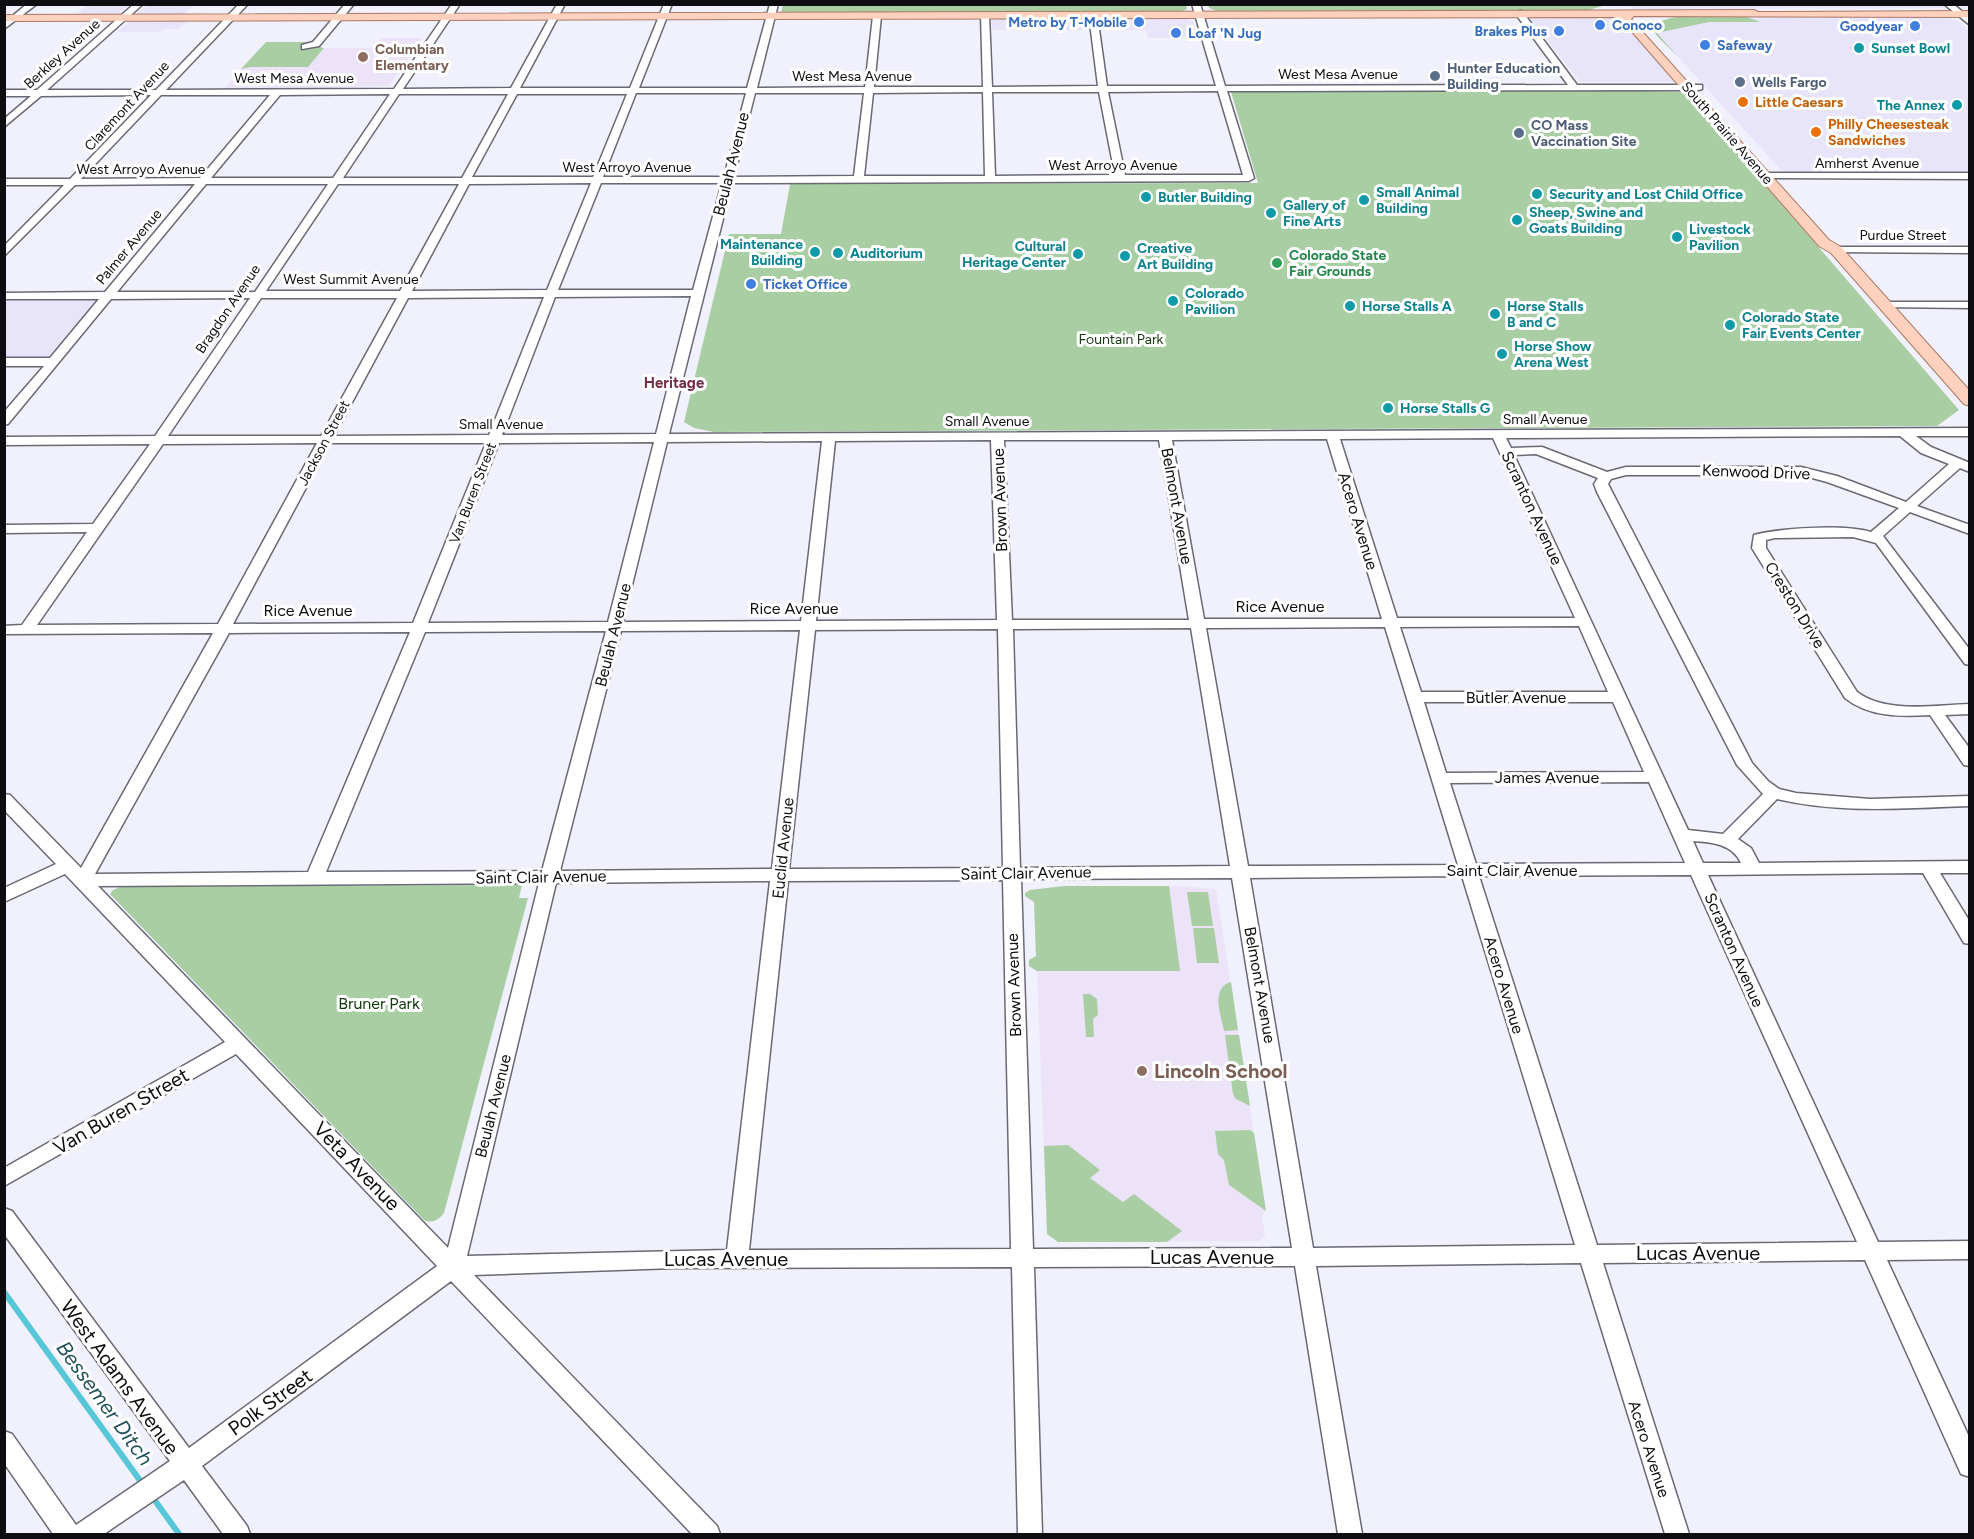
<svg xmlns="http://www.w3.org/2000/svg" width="1974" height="1539" viewBox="0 0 1974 1539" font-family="Figtree,sans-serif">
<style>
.commercial{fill:#e8e5fb}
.education{fill:#ece3f9}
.green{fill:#aacea4}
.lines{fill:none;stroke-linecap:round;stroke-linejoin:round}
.stream{stroke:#57c7d8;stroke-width:6}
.minor-casing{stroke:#696973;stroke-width:3}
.major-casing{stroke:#a97965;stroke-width:2}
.minor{fill:#fff;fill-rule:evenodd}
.major{fill:#fed1be;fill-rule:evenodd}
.shop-dot{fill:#3f7fe0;stroke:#fff;stroke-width:2}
.culture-dot{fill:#0f9aa8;stroke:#fff;stroke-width:2}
.education-dot{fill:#8d6e63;stroke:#fff;stroke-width:2}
.service-dot{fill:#5c6f8a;stroke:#fff;stroke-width:2}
.food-dot{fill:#e8710a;stroke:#fff;stroke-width:2}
.leisure-dot{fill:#2e9e5b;stroke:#fff;stroke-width:2}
.labels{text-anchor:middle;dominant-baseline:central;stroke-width:6;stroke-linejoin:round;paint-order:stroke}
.far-shop-label{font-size:14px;font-weight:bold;fill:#366cbe;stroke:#fff;text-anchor:start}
.far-culture-label{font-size:14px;font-weight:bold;fill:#0d838f;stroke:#fff;text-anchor:start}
.far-education-label{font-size:14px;font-weight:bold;fill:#785e54;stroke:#fff;text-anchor:start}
.far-street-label{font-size:14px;fill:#0e0e12;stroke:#fff}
.far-service-label{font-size:14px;font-weight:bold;fill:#4e5e75;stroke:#fff;text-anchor:start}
.far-food-label{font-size:14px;font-weight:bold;fill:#c56008;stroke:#fff;text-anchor:start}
.far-leisure-label{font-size:14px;font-weight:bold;fill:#27864d;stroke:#fff;text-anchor:start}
.far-park-label{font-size:14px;fill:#14380d;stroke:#fff}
.far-neighbourhood-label{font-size:15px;font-weight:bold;fill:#732e45;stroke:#fff}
.street-label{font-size:16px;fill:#0e0e12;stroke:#fff}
.park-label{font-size:16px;fill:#14380d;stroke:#fff}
.near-education-label{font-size:20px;font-weight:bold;fill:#785e54;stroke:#fff;text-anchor:start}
.near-street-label{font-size:20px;fill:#0e0e12;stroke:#fff}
.near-water-label{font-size:21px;font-style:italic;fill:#215159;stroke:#fff}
</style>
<rect width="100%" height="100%" fill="#f0f1fc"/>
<g class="commercial">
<path d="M1939,4L1944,8L1633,9L1629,5Z"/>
<path d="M88,5V4L128,5L117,15H76Z"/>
<path d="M148,5V4L194,5L184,14H137Z"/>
<path d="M1612,16L1620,19L1676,82H1580L1530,18Z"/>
<path d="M1692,16H1936L1957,20L1969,31V171H1782L1656,33L1655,26L1660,21Z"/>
<path d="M996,18H1081L1085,20L1087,30H993L991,22Z"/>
<path d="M1105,18H1188L1193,22L1198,38H1148L1146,30H1101L1099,21Z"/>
<path d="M130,21H189L178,29H163L159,32H118Z"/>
<path d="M108,295L55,362H5L4,296Z"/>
</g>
<g class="education">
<path d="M381,38H423L389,86L225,88L241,69L251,67H308L324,48H369L375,46Z"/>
<path d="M1064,886H1180L1216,889L1266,1211L1262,1216L1265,1236L1260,1241L1058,1242L1047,1234L1037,972L1029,966V960L1036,956L1034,902L1025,896V893L1030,890Z"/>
</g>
<g class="green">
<path d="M783,4H1186L1187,9L1182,11L781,13Z"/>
<path d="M1208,5L1606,4V5L1589,10L1217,11L1209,8Z"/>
<path d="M1744,16L1760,22H1709L1657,33L1678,57L1657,36L1652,28C1663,11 1722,16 1744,16Z"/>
<path d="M266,42H324L320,47L324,48L308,67H251L241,69Z"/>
<path d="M1600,90L1685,92L1959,410L1937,426L714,432L694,428L684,422L729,234H781L790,184L1258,183L1231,92Z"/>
<path d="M522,885L519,898H528L444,1213C439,1220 431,1224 424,1220L110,894L113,890L120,887Z"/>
<path d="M1064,886H1169L1180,971H1037L1029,966V960L1036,956L1034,902L1025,896V893L1030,890Z"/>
<path d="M1187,892H1208L1213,926H1192Z"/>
<path d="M1193,928H1214L1219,963H1197Z"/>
<path d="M1231,982L1238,1030L1224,1031C1221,1015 1210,988 1231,982Z"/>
<path d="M1083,994H1090L1097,999L1098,1015L1093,1019L1094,1037H1086Z"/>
<path d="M1225,1035H1239L1250,1106L1236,1099L1233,1094Z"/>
<path d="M1250,1130L1254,1133L1266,1211L1229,1185L1224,1160L1218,1154L1215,1131Z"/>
<path d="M1068,1145L1100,1170L1090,1178L1123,1202L1134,1194L1182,1231L1167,1242H1058L1047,1234L1044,1146Z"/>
</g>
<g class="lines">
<g class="stream">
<path d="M4,1292L144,1486"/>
<path d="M151,1495L179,1534"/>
</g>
<defs>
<g id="minor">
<path d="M27,4H37L4,29V23Z"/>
<path d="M134,4H143L47,90H156L239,4H248L166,90L394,89L452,4H460L403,89L511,88L557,4H565L520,88H630L664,4H672L639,88H747L770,4H778L757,88L865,87L873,16L877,14L881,16L874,87H983L981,15L985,13L989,15L992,87L1098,86L1089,15L1093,13L1097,15L1107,86H1216L1192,4H1200L1225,86L1568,85L1515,13L1519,11H1522L1577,85H1702V89L1699,90L1227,91L1254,178L1249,181L732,183L669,434L1970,428V436H1916L1931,447L1970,463V472L1960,468L1917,506L1970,525V534L1910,512L1883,536L1970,650V665L1965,664L1876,543L1853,537L1775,538L1766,540V548L1857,692C1886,714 1935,705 1970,704V714L1945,715L1970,749V766L1964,765L1930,715C1901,717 1869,717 1845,698L1752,548L1754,535C1782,528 1844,524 1871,532L1899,508L1827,482L1801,475H1626L1611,479L1608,484L1752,763L1768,781L1779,789L1796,793L1870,799L1970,796V806C1905,808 1840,814 1777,799L1738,839L1751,848L1759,863L1970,861V873H1940L1970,922V944L1964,943L1923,873L1708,875L1878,1242L1970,1241V1259L1887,1260L1970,1439V1477L1961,1474L1865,1260L1603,1263L1689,1534H1665L1581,1263L1316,1266L1362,1534H1338L1295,1266L1034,1267L1042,1534H1018L1012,1267L675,1268L474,1275L717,1526L720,1534H692L451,1281L202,1466L247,1526L250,1534H223L184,1480L104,1534H53L4,1463V1431L12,1434L76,1525L170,1461L4,1234V1208L12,1211L189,1448L437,1266L236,1054L4,1186V1168L225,1042L65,874L4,902V888L56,864L4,810V794L10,795L81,868L213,633L4,634V626L22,625L87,532L4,533V525L93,524L150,444L4,445V437L155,436L250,298L111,299L8,424L4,425V412L44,366H4V358H50L99,299H4V293L105,292L195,184L75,185L4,256V246L64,185H4V179H70L151,95L41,96L4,127V119L31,96H4V90H37ZM1218,91L1243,175H1125L1108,92ZM983,92L985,176H864L873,93ZM992,92H1099L1115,175L995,176ZM636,93H746L724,177H603ZM755,93H864L854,176L734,177ZM390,94L333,178H211L280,95ZM399,94H508L462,178H343ZM517,94H627L593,177H472ZM161,95H270L200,178L81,179ZM591,183L547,290L412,291L469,184ZM601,183H722L693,290H558ZM206,184H328L255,292H117ZM338,184H459L400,291H266ZM691,296L656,434L502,435L555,297ZM544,297L489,435L334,436L408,298ZM261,298H397L321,436H168ZM1900,436L1921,453L1949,464L1906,502L1837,476L1801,467H1626L1607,472L1542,447L1511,448L1506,438ZM1493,438L1575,618H1397L1340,439ZM1327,439L1382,619H1204L1172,440ZM991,440L997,620L816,621L835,441ZM1004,440H1159L1189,620H1012ZM822,441L801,621L623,622L667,442ZM654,442L608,622L428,623L499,443ZM317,443L218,624L37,625L163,444ZM330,443H486L413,623L233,624ZM1536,454L1598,478L1594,484L1597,492L1737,765L1763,794L1723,834L1688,830L1514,455ZM1579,626L1608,692H1421L1400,627ZM1385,627L1458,865L1248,866L1206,628ZM1191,628L1230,866L1020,868L1013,629ZM998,629L1003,868L789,869L815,630ZM800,630L772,869L560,871L621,631ZM606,631L542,871L326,872L425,632ZM410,632L308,872L95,874L229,633ZM1424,702H1613L1644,772L1446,773ZM1649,782L1685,863L1476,864L1450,783ZM1693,841C1711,842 1733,844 1741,863H1703ZM1691,875L1857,1242L1597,1245L1479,876ZM1462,876L1575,1245L1313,1248L1250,878ZM1232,878L1292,1248L1033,1249L1021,879ZM1003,880L1011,1249L749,1250L788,881ZM770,881L727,1250L467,1256L556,883ZM539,883L448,1248L98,886Z"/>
<path d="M345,4H354L319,46L302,49V45L313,42Z"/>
<path d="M1944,4H1953L1970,18V25Z"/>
<path d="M1765,173H1970V179L1761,178V174Z"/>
<path d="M1836,247H1970V253L1832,252V248Z"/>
<path d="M1886,302H1970V308L1882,307L1880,305Z"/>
</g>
<path id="major" d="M1754,10L1758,12L1970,11V17L1634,16L1631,19L1829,240L1841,247L1970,391V406L1964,404L1831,253L1819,246L1619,17L4,21V15Z"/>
</defs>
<use href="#minor" class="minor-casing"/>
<use href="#major" class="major-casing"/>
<use href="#minor" class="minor"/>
<use href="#major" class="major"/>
</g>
<g class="shop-dot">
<circle cx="1139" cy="22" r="6"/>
<circle cx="1600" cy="25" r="6"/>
<circle cx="1915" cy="26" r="6"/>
<circle cx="1559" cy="31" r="6"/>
<circle cx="1176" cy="33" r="6"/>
<circle cx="1705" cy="45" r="6"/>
<circle cx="751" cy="284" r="6"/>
</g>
<g class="culture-dot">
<circle cx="1859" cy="48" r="6"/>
<circle cx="1957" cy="105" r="6"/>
<circle cx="1537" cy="194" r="6"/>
<circle cx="1146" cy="197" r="6"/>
<circle cx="1364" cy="200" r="6"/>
<circle cx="1271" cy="213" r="6"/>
<circle cx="1517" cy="220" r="6"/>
<circle cx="1677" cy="237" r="6"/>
<circle cx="815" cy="252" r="6"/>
<circle cx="838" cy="253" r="6"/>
<circle cx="1078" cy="254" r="6"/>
<circle cx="1125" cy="256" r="6"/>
<circle cx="1173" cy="301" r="6"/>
<circle cx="1350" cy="306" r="6"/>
<circle cx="1495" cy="314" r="6"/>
<circle cx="1730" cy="325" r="6"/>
<circle cx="1502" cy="354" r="6"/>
<circle cx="1388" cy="408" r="6"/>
</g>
<g class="education-dot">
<circle cx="363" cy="57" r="6"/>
<circle cx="1142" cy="1071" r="6"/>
</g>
<g class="service-dot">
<circle cx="1435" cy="76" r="6"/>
<circle cx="1740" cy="82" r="6"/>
<circle cx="1519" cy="133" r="6"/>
</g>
<g class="food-dot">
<circle cx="1743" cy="102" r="6"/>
<circle cx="1816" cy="132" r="6"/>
</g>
<circle class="leisure-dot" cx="1277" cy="263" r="6"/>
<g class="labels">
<g class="far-shop-label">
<text x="1127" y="22" text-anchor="end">Metro by T-Mobile</text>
<text x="1612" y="25">Conoco</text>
<text x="1903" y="26" text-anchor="end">Goodyear</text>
<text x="1547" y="31" text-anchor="end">Brakes Plus</text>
<text x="1188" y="33">Loaf 'N Jug</text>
<text x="1717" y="45">Safeway</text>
<text x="763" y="284">Ticket Office</text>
</g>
<g class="far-culture-label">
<text x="1871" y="48">Sunset Bowl</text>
<text x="1945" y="105" text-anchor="end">The Annex</text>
<text x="1376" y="192">Small Animal<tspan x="1376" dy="16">Building</tspan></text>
<text x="1549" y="194">Security and Lost Child Office</text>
<text x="1158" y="197">Butler Building</text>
<text x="1283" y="205">Gallery of<tspan x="1283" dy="16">Fine Arts</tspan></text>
<text x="1529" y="212">Sheep, Swine and<tspan x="1529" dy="16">Goats Building</tspan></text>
<text x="1689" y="229">Livestock<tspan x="1689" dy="16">Pavilion</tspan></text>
<text x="803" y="244" text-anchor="end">Maintenance<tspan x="803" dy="16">Building</tspan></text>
<text x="1066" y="246" text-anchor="end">Cultural<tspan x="1066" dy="16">Heritage Center</tspan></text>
<text x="1137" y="248">Creative<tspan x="1137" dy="16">Art Building</tspan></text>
<text x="850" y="253">Auditorium</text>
<text x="1185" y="293">Colorado<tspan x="1185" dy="16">Pavilion</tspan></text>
<text x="1362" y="306">Horse Stalls A</text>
<text x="1507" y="306">Horse Stalls<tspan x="1507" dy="16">B and C</tspan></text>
<text x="1742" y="317">Colorado State<tspan x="1742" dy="16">Fair Events Center</tspan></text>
<text x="1514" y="346">Horse Show<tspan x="1514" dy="16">Arena West</tspan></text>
<text x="1400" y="408">Horse Stalls G</text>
</g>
<g class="far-education-label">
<text x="375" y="49">Columbian<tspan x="375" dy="16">Elementary</tspan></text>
</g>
<g class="far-street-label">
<text transform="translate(62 54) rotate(-42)">Berkley Avenue</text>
<text x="1338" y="74">West Mesa Avenue</text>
<text x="852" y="76">West Mesa Avenue</text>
<text x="294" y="78">West Mesa Avenue</text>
<text transform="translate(127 106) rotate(-47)">Claremont Avenue</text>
<text transform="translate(1727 133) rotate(49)">South Prairie Avenue</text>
<text x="1867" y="163">Amherst Avenue</text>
<text x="1113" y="165">West Arroyo Avenue</text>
<text x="627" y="167">West Arroyo Avenue</text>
<text x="141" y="169">West Arroyo Avenue</text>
<text x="1903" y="235">Purdue Street</text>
<text transform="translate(129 247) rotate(-50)">Palmer Avenue</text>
<text x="351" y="279">West Summit Avenue</text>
<text transform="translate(228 309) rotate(-56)">Bragdon Avenue</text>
<text x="1545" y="419">Small Avenue</text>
<text x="987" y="421">Small Avenue</text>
<text x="501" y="424">Small Avenue</text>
<text transform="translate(324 443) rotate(-62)">Jackson Street</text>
<text transform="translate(473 493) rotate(-69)">Van Buren Street</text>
</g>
<g class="far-service-label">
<text x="1447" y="68">Hunter Education<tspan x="1447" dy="16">Building</tspan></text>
<text x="1752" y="82">Wells Fargo</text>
<text x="1531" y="125">CO Mass<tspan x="1531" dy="16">Vaccination Site</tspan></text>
</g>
<g class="far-food-label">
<text x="1755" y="102">Little Caesars</text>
<text x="1828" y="124">Philly Cheesesteak<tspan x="1828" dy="16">Sandwiches</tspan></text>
</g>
<g class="far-leisure-label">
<text x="1289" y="255">Colorado State<tspan x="1289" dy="16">Fair Grounds</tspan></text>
</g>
<g class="far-park-label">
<text x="1121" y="339">Fountain Park</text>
</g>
<g class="far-neighbourhood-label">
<text x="674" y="383">Heritage</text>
</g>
<g class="street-label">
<text transform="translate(731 164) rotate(-76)">Beulah Avenue</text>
<text transform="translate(1756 472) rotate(2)">Kenwood Drive</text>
<text transform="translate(1000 500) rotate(-92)">Brown Avenue</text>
<text transform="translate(1177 506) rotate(80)">Belmont Avenue</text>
<text transform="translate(1532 508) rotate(65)">Scranton Avenue</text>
<text transform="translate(1358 521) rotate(73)">Acero Avenue</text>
<text transform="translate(1795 605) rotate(58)">Creston Drive</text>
<text x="1280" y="606">Rice Avenue</text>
<text x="794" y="608">Rice Avenue</text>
<text x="308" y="610">Rice Avenue</text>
<text transform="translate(613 635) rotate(-76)">Beulah Avenue</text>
<text x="1516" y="697">Butler Avenue</text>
<text x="1547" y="777">James Avenue</text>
<text transform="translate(783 848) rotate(-84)">Euclid Avenue</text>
<text x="1512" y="870">Saint Clair Avenue</text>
<text transform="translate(1026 873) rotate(-1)">Saint Clair Avenue</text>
<text transform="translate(541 877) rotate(-1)">Saint Clair Avenue</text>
<text transform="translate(1734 950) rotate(66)">Scranton Avenue</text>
<text transform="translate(1014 985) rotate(-92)">Brown Avenue</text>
<text transform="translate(1260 985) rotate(80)">Belmont Avenue</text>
<text transform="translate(1504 985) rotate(73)">Acero Avenue</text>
<text transform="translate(493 1106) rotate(-76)">Beulah Avenue</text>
<text transform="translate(1649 1449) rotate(72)">Acero Avenue</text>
</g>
<g class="park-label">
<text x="379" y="1003">Bruner Park</text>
</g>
<g class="near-education-label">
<text x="1154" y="1071">Lincoln School</text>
</g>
<g class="near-street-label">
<text transform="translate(121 1111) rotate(-30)">Van Buren Street</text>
<text transform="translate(357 1166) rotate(46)">Veta Avenue</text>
<text x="1698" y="1253">Lucas Avenue</text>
<text x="1212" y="1257">Lucas Avenue</text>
<text x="726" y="1259">Lucas Avenue</text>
<text transform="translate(120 1377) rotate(54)">West Adams Avenue</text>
<text transform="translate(270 1402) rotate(-36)">Polk Street</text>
</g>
<g class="near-water-label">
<text transform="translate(105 1403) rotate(54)">Bessemer Ditch</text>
</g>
</g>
<rect width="1974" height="1539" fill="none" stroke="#0e0e12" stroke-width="12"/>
</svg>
